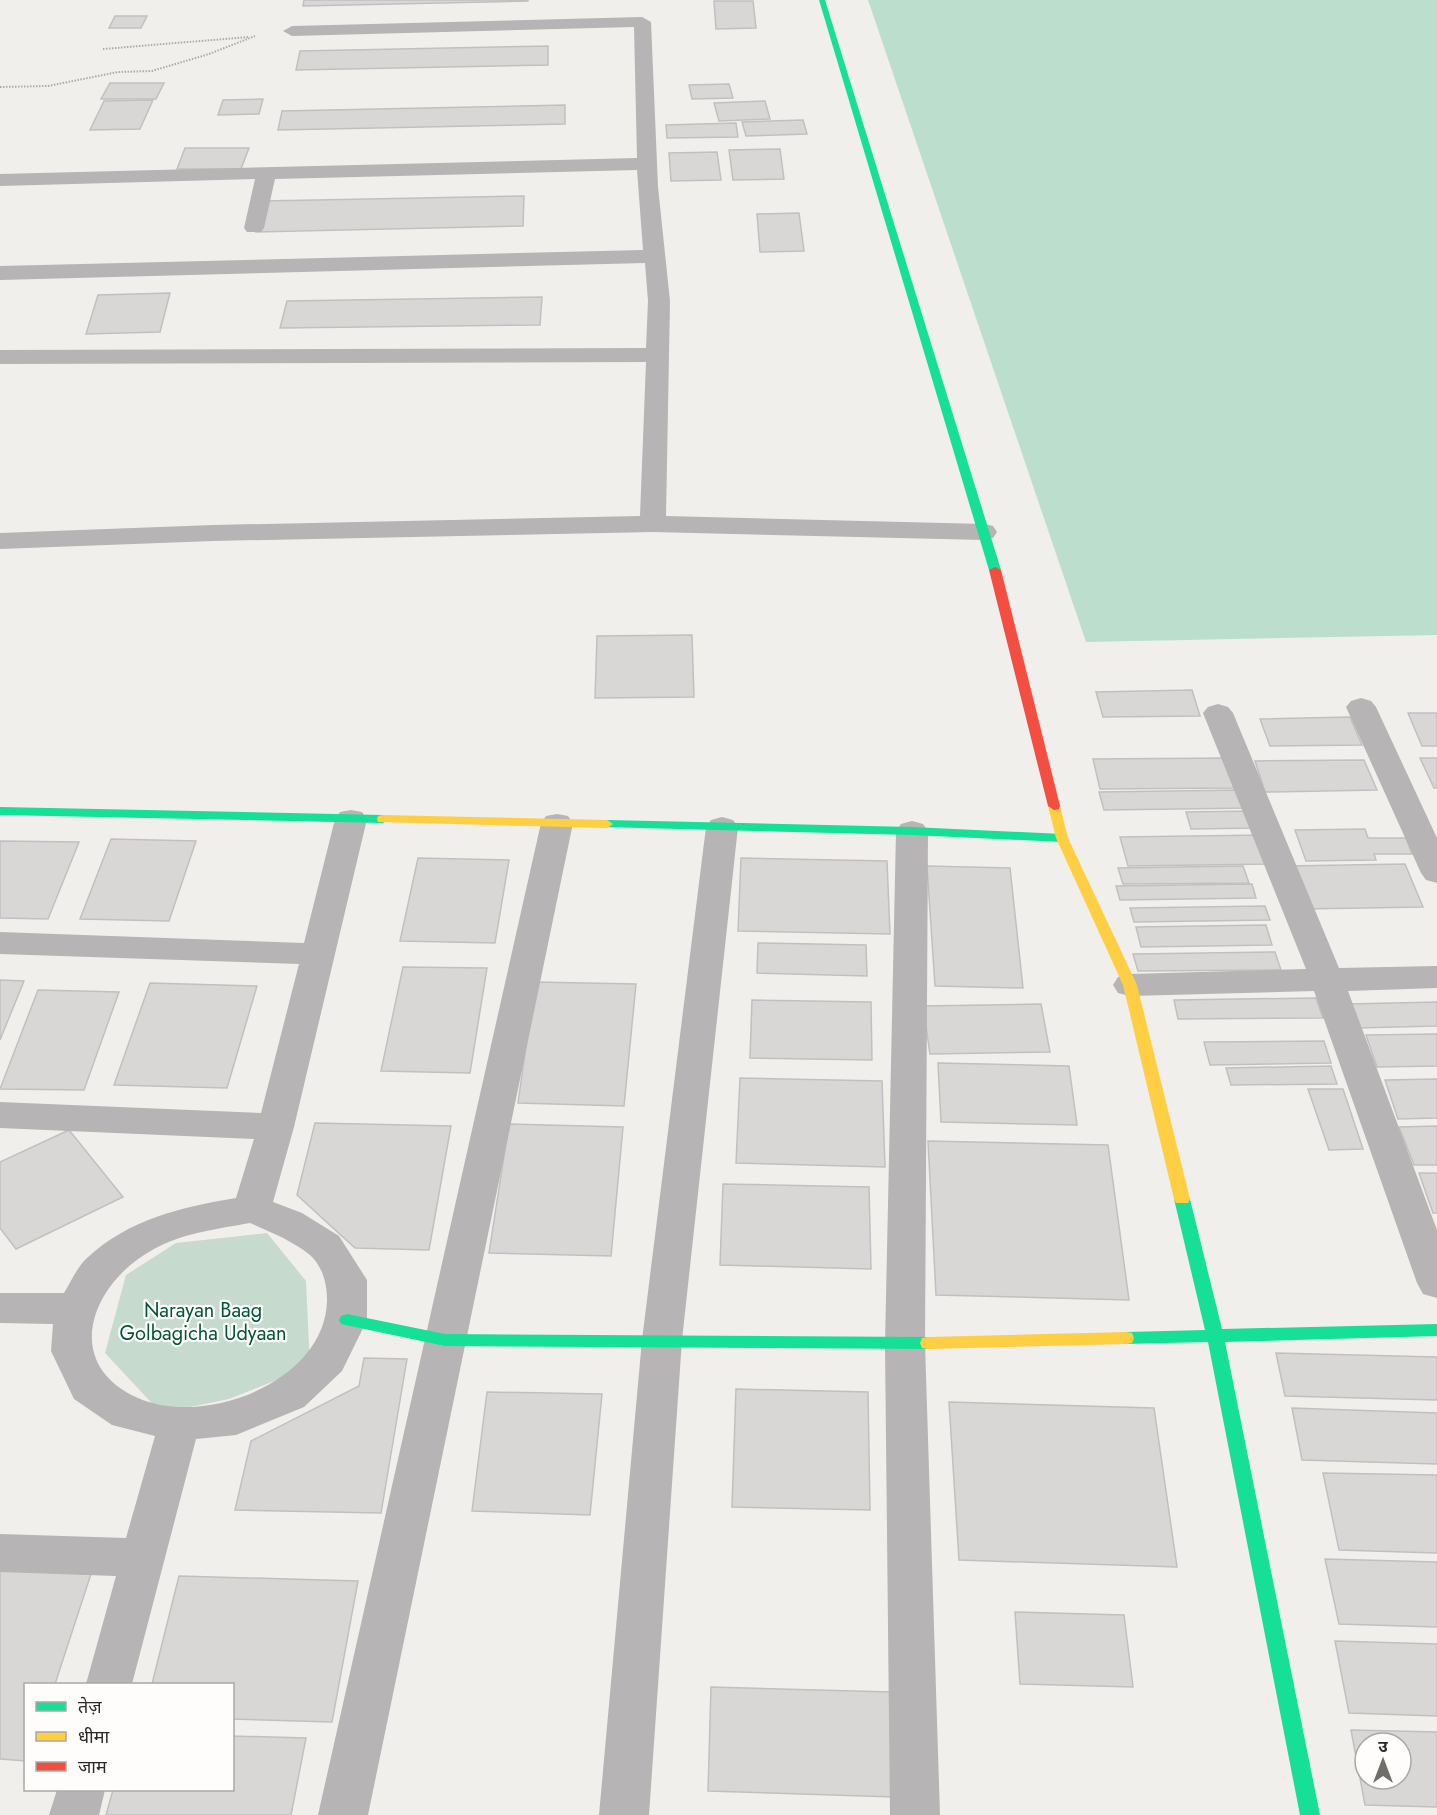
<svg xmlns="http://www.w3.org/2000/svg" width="1437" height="1815" viewBox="0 0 1437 1815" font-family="Jost,'Noto Sans Devanagari',sans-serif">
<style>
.green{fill:#c6dace}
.forest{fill:#bcdfcd}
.building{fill:#d8d7d6;stroke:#c1c0c0;stroke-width:1.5;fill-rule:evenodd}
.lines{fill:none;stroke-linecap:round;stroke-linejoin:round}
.path{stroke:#acabaa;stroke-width:2;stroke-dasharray:1.5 1.5;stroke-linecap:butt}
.street{fill:#b6b4b4;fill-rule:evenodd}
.fast{fill:#16e098;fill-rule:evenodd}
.slow{fill:#ffcf43;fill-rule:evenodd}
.jam{fill:#f24e42;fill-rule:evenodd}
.labels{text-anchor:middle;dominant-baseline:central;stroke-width:4.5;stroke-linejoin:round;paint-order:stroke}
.near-park-label{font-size:20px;fill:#00563a;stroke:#fffdfb}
</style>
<rect width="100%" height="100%" fill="#f1efec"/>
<path class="green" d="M267,1233L306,1281L310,1367L229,1399L161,1413L105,1353L126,1275L176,1243Z"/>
<path class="forest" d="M868,0H1437V635L1086,642Z"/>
<g class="building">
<path d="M304,0H528V1L303,6Z"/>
<path d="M714,1H753L756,28L716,29Z"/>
<path d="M115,16H147L141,28H109Z"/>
<path d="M548,46V65L296,70L300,51Z"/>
<path d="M110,83H164L156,99H101Z"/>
<path d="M729,84L733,98L692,99L689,85Z"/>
<path d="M263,99L259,114L218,115L223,100Z"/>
<path d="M153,100L140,129L90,130L104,101Z"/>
<path d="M765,101L770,119L719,121L714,103Z"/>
<path d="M565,105V124L278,130L282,111Z"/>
<path d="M803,120L807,134L746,136L742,122Z"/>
<path d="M736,123L738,137L667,138L666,125Z"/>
<path d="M185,148H249L241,169H177Z"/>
<path d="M780,149L784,179L733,180L729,150Z"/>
<path d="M717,152L721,180L671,181L669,153Z"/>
<path d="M524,196L523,226L256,232L264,201Z"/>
<path d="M799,213L804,251L760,252L757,214Z"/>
<path d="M170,293L160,332L86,334L98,295Z"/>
<path d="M542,297L540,325L280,328L287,301Z"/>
<path d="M692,635L694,697L595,698L597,636Z"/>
<path d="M1192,690L1200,716L1103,717L1096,692Z"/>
<path d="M1408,713H1437V746H1422Z"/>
<path d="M1350,717L1362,745L1270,746L1260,719Z"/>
<path d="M1228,758L1238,788L1100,789L1093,759Z"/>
<path d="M1420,758H1437V788H1434Z"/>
<path d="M1364,760L1377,790L1265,792L1255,761Z"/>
<path d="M1243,790L1249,808L1104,810L1099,792Z"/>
<path d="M1252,811L1258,828L1191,829L1186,812Z"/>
<path d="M1365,829L1368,838H1406L1412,854H1374L1376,860L1306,861L1295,830Z"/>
<path d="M1263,835L1272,864L1128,866L1120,837Z"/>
<path d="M111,839L196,841L169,921L80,919Z"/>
<path d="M0,841L79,842L48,919L0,918Z"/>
<path d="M418,858L509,860L495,943L400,941Z"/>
<path d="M741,858L887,861L890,934L738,931Z"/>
<path d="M1405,864L1423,907L1303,909L1288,866Z"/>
<path d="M927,866L1010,868L1023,988L935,986Z"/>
<path d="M1243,866L1249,883L1123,884L1118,868Z"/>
<path d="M1252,884L1256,898L1120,900L1116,886Z"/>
<path d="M1265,906L1270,920L1134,922L1130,908Z"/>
<path d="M1266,925L1272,945L1141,947L1136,927Z"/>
<path d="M758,943L866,945L867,976L757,973Z"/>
<path d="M1275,952L1281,970L1138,971L1133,954Z"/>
<path d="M403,967L487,968L470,1073L381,1071Z"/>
<path d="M0,980L24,981L0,1040Z"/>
<path d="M535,982L636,984L624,1106L518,1103Z"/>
<path d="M150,983L257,986L227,1088L114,1085Z"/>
<path d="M38,990L119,992L84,1090L0,1089Z"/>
<path d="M1316,998L1323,1018L1178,1019L1174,1000Z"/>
<path d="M752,1000L871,1002L872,1060L750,1058Z"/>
<path d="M1437,1002V1026L1357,1028L1349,1004Z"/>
<path d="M1041,1004L1050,1052L930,1054L923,1006Z"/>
<path d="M1437,1034V1066L1377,1067L1366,1035Z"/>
<path d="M1324,1041L1331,1063L1210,1065L1204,1042Z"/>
<path d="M938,1063L1069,1066L1077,1125L941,1122Z"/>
<path d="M1331,1066L1337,1084L1231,1085L1226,1068Z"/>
<path d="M740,1078L882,1081L885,1167L736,1163Z"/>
<path d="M1437,1079V1118L1398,1119L1385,1080Z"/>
<path d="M1308,1089H1343L1363,1149L1329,1150Z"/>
<path d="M315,1123L451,1126L429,1250L355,1248L297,1195Z"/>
<path d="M509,1124L623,1127L611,1256L489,1253Z"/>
<path d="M1437,1126V1165H1414L1399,1127Z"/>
<path d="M69,1130L123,1197L16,1249L0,1228V1162Z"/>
<path d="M928,1141L1108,1145L1129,1300L936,1295Z"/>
<path d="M1419,1173H1437V1213H1433Z"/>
<path d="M723,1184L869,1187L871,1269L720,1265Z"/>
<path d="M1276,1353L1437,1357V1400L1285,1396Z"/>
<path d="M364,1358L407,1359L381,1513L235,1510L251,1441L359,1386Z"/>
<path d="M736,1389L868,1392L870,1510L732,1507Z"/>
<path d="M487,1392L602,1394L590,1515L472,1511Z"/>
<path d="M949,1402L1154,1408L1177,1567L959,1560Z"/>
<path d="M1292,1408L1437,1413V1464L1302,1460Z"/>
<path d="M1323,1473L1437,1475V1553L1339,1550Z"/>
<path d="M1325,1559L1437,1562V1627L1339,1624Z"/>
<path d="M0,1569L91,1574L55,1684H26V1761L0,1759Z"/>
<path d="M179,1576L358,1581L332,1722L232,1719V1684H152Z"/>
<path d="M1015,1612L1124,1615L1133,1687L1020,1684Z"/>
<path d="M1335,1641L1437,1644V1716L1349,1713Z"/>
<path d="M711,1687L891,1692L894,1797L708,1791Z"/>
<path d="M1351,1730L1437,1732V1807L1365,1805ZM1365,1743H1401V1779H1365Z"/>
<path d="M232,1736L306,1738L291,1815H106L113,1790H232Z"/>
</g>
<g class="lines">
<g class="path">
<path d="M103,49L249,37"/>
<path d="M0,87L48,86L118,72L152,71L209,54L255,36"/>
</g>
<g class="street">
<path d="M642,17L651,22L658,187L670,301L666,516L984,524L993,526L997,532L993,538L984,540L653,532L213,541L0,549V533L213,525L640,516L646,362L0,364V350L646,348L648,301L645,263L0,280V266L643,250L637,170L275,179L264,228L261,232H247L244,228L255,179L0,186V174L637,158L634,27L292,36L283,31L292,26Z"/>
<path d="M1361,698L1371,701L1376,707L1437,838V883L1426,880L1421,873L1346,707L1351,701Z"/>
<path d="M1218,704L1228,707L1233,713L1339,968L1437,966V988L1348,991L1437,1230V1298L1423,1294L1417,1283L1314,991L1130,996L1118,993L1113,985L1118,977L1130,974L1306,969L1203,713L1208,707Z"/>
<path d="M351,810L362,812L367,819L294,1127L273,1202L302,1213L339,1236L367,1280V1320L342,1371L304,1407L236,1435L196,1439L132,1684H86L116,1576L0,1572V1534L126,1538L155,1436L112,1425L74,1399L51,1351L53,1324L0,1323V1293H64C71,1282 77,1267 87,1258C129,1219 182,1207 236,1198L254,1139L0,1128V1102L261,1113L299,964L0,954V932L304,943L335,819L340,812ZM250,1223C270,1232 293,1241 310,1255C323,1267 327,1284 327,1300C326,1381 205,1428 138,1398C59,1363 93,1281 154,1249C183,1233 217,1229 250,1223Z"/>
<path d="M557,814L568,816L573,823L368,1815H318L541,823L546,816Z"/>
<path d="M722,817L733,820L738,827L682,1340L649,1815H599L642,1340L706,827L711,820Z"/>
<path d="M912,821L923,824L928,831L925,1344L940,1815H890L885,1344L896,831L901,824Z"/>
<path d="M57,1790H105L99,1815H49Z"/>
</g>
<g class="fast">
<path d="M819,0H825L1001,570L999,572L995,573L989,570Z"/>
<path d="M0,807L383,815L389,819L383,823L0,815Z"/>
<path d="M607,820L912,827L1062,834L1068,838L1062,842L912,835L602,827L601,824L602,821Z"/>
<path d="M1182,1193L1188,1195L1190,1199L1222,1329L1437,1324V1336L1225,1342L1320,1815H1300L1208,1342L1126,1344L1120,1343L1118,1338L1120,1333L1126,1332L1205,1330L1174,1199L1176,1195Z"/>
<path d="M347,1314L445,1334L928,1337L934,1338L936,1343L934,1348L928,1349L445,1346L341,1324L339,1320L341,1316Z"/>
</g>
<g class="slow">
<path d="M1054,802L1060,806L1068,838L1137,985L1190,1199L1188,1203H1176L1174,1199L1123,985L1056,838L1048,806Z"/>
<path d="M383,815L607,820L613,824L607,828L378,822L377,819L378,816Z"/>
<path d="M1126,1332L1132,1333L1134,1338L1132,1343L1126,1344L928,1349L922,1348L920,1343L922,1338L928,1337Z"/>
</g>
<path class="jam" d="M995,567L1001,570L1060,806L1059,809L1054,810L1048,806L989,570Z"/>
</g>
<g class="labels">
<g class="near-park-label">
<text x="203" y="1310">Narayan Baag<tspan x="203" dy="23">Golbagicha Udyaan</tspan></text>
</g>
</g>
<rect x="24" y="1683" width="210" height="108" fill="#fffdfb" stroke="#aaa8a6" stroke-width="1.5"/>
<rect x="36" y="1702" width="30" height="9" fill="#16e098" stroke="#aaa8a6" stroke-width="1.5"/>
<text x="78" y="1713" font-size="18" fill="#2a2826">तेज़</text>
<rect x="36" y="1732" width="30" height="9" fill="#ffcf43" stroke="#aaa8a6" stroke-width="1.5"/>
<text x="78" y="1743" font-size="18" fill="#2a2826">धीमा</text>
<rect x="36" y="1762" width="30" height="9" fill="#f24e42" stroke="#aaa8a6" stroke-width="1.5"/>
<text x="78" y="1773" font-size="18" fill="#2a2826">जाम</text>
<g transform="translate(1383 1761)"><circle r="28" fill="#fffdfb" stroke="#aaa8a6" stroke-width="1.5"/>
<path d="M0-4.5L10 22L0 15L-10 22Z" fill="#706e6b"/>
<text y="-9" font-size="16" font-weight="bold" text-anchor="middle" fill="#2a2826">उ</text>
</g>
</svg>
